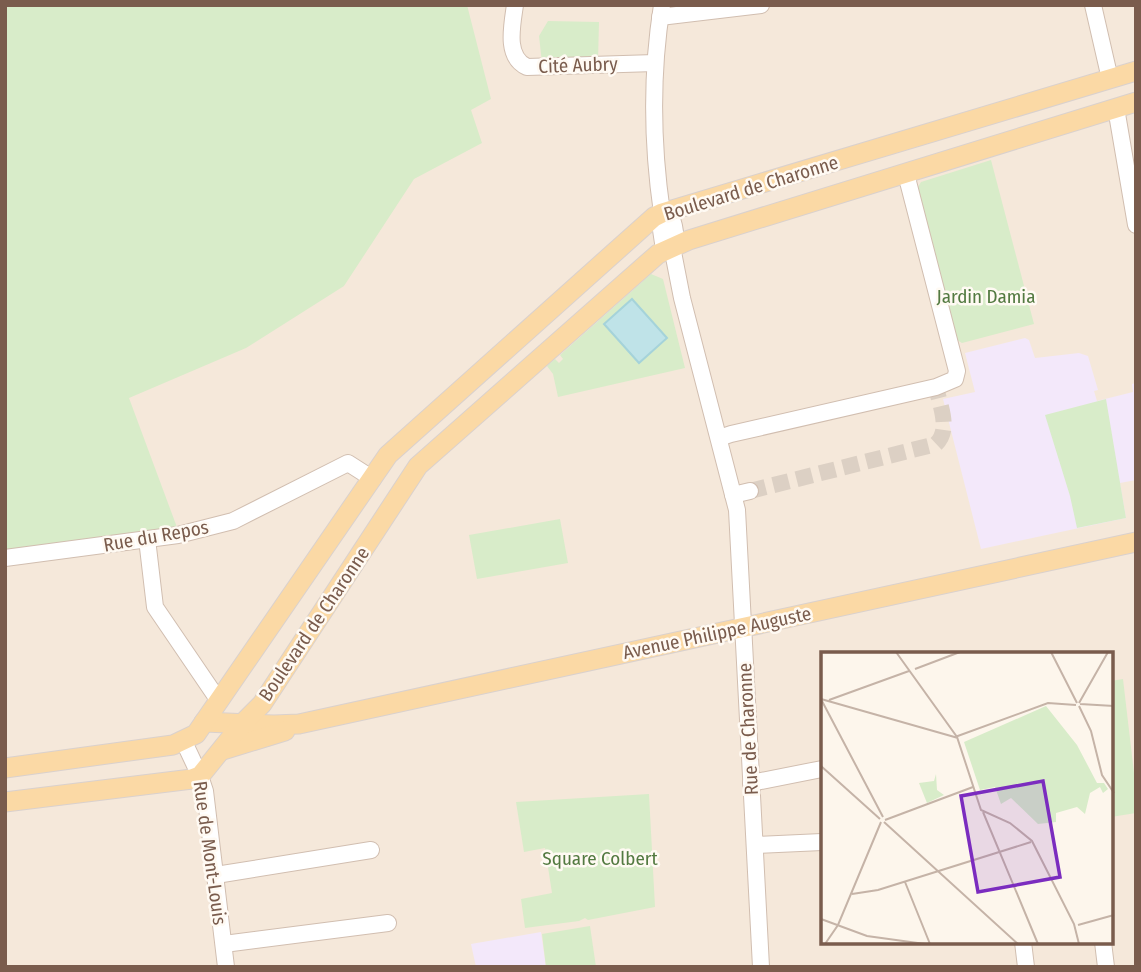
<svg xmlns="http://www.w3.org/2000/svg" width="1141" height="972" viewBox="0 0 1141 972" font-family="'Fira Sans Condensed',sans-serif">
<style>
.residential{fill:#f5e8da;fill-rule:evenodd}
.education{fill:#f3e8fa}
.green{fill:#d8ecc9}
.water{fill:#bfe3e8;stroke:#a5d3da;stroke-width:2}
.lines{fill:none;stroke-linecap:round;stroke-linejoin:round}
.minor-tunnel{stroke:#dcd0c4;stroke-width:16;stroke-dasharray:16 8;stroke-linecap:butt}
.minor-casing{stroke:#d1beb0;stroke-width:18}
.major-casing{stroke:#dad1cd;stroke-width:21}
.minor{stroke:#fff;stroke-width:16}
.major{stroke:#fbd9a5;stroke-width:19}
.labels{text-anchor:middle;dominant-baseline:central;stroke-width:5;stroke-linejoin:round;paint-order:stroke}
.street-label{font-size:19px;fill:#7a5c4d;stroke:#fffaf3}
.park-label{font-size:19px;fill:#537a41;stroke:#fffaf3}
.inset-road{fill:none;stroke:#c5b3a7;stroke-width:2}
.view{fill:#7b2cbf;fill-opacity:0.15;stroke:#7b2cbf;stroke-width:3.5}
.inset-edge{fill:none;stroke:#7a5c4d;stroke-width:3.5}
</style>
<rect width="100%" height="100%" fill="#fdf6ec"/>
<path class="residential" d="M5,5H1136V967H5ZM822,654H1111V942H822Z"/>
<g class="education">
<path d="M1025,338L1029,340L1035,358L1079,353L1088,356L1098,390L1094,391L1097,401L1133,392L1132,384L1136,383V480L1120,483L1126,518L981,549L943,399L975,392L965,353Z"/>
<path d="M541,932L546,967H476L471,944Z"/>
</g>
<g class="green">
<path d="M5,5H467L491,99L471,110L482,143L414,179L344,286L246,348L129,398L178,530L5,554Z"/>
<path d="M548,21L599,22L598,61L542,63L539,36Z"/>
<path d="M991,160L1034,324L962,343L957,340L918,187L921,182Z"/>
<path d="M651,274L663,279L685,368L558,397L553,374L547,366L555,359L559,363L563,359L560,355Z"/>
<path d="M1106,399L1126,518L1077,528L1070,496L1045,415Z"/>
<path d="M560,519L568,563L477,579L469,535Z"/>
<path d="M1123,679L1136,790V813L1111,817V681Z"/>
<path d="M649,794L655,907L588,920L585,918L579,921L525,928L521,899L552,893L545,848L524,852L516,802Z"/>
<path d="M590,926L596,967H546L542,934Z"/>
</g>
<path class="water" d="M632,299L667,338L639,363L604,324Z"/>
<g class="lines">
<path class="minor-tunnel" d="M750,491L936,444C951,430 940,406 936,387"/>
<defs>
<g id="minor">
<path d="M515,5C512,26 505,57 527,67L655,63"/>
<path d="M662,5C651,74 652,144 662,213L660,223L663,243L672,247"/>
<path d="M1093,5L1110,79"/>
<path d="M660,17L761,5"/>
<path d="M1116,108L1136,225"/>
<path d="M662,213L672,219L674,226L676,238L672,247L682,298L737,510L761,967"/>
<path d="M719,438L731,434L936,387L955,379L957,371L906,174"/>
<path d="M733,495L750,491"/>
<path d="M147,539L155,607L219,701"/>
<path d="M5,558L178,535L233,521L348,463L373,479"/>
<path d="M184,742L200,776L205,791L226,967"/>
<path d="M751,783L822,769"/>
<path d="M755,845L822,842"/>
<path d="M216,875L371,850"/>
<path d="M1023,942L1026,967"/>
<path d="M1103,942L1106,967"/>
<path d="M224,944L388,923"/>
</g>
<g id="major">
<path d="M204,722L274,725L299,724L1136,542"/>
<path d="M223,750L285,731"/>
<path d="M5,768L173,745L196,734L388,455L654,217L662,213L1136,71"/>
<path d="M5,802L192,779L200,776L242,724L262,704L418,466L658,254L689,240L1136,102"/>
</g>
</defs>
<use href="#minor" class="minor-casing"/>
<use href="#major" class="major-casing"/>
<use href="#minor" class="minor"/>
<use href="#major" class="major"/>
</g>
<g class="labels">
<g class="street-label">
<text transform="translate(578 65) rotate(-2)">Cité Aubry</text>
<text transform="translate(751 188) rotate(-17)">Boulevard de Charonne</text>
<text transform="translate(156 536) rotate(-10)">Rue du Repos</text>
<text transform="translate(314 624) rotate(-56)">Boulevard de Charonne</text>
<text transform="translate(717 633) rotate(-12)">Avenue Philippe Auguste</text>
<text transform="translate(748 729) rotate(-93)">Rue de Charonne</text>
<text transform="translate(210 853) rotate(82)">Rue de Mont-Louis</text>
</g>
<g class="park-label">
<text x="986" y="296">Jardin Damia</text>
<text x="600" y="858">Square Colbert</text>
</g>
</g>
<g transform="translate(821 652)">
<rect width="292" height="292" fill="#fdf6ec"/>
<path d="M225,54L256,93L276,131H283L287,137L282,141L279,135L269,141L264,162L256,155L235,161V170L217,172L190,146L180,152L174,135L159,138L143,90ZM115,122L116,138L123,143L106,151L98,131L113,129Z" fill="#d8ecc9"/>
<path class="inset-road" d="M75,0L136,85L160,158L189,171L211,189L253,272L258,292M230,0L256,51M94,17L139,0M0,47L137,86M8,48L88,19M1,49L62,165M258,51L287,0M259,52L293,54M258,54L270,79L281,123L293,141M134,85L227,51L255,53M0,114L59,167M162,160L217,292M64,168L152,135M63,170L197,292M84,230L109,292M31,242L57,238L210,190M0,267L46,284L104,292M257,273L293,263M4,292L17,273L60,170"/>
<path class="view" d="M222,129L239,225L157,240L140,144Z"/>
<rect width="292" height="292" class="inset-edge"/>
</g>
<rect width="1141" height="972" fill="none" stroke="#7a5c4d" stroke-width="14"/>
</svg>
